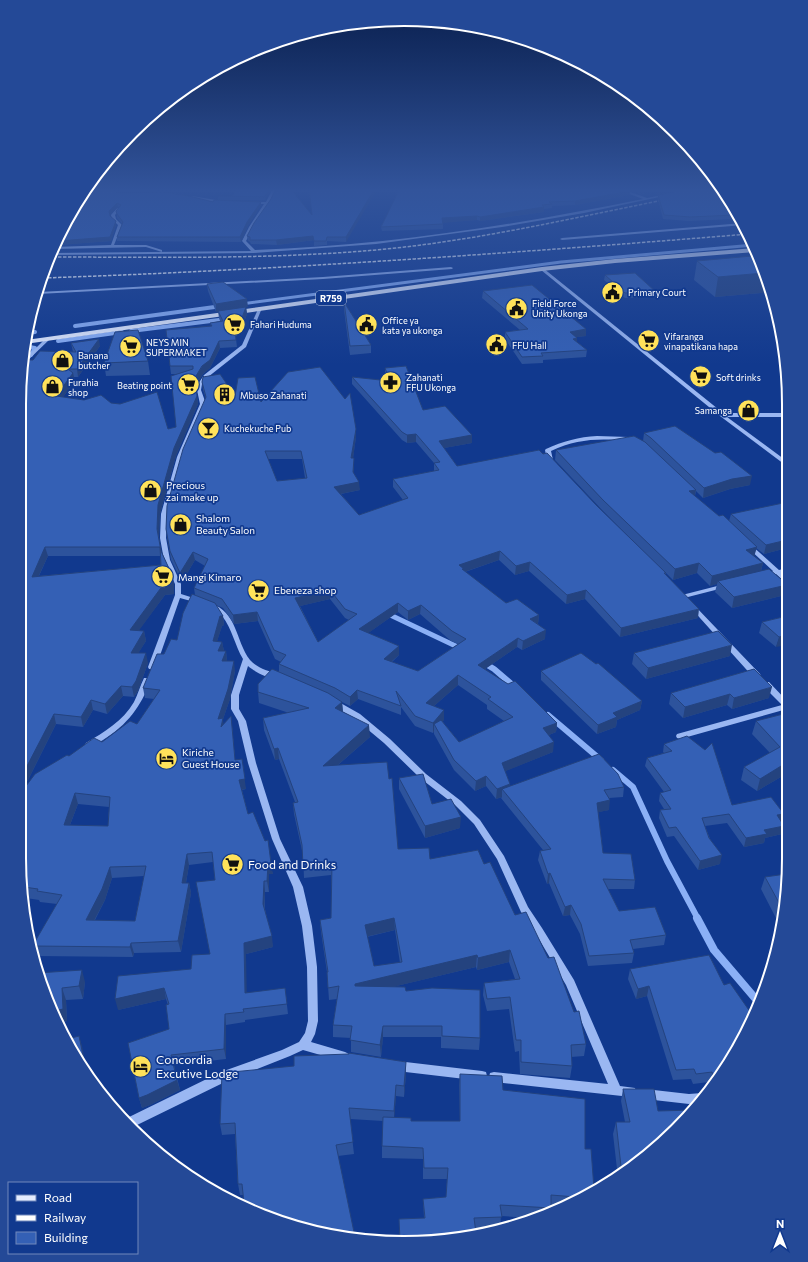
<svg xmlns="http://www.w3.org/2000/svg" width="808" height="1262" viewBox="0 0 808 1262" font-family="Commissioner,sans-serif">
<style>
.lines{fill:none;stroke-linecap:round;stroke-linejoin:round}
.stream-far4{stroke:#8bb0f6;stroke-width:3}
.stream-far3{stroke:#8bb0f6;stroke-width:4}
.stream-far2{stroke:#8bb0f6;stroke-width:5}
.stream-far1{stroke:#8bb0f6;stroke-width:6}
.stream{stroke:#8bb0f6;stroke-width:8}
.minor{fill:#9ab7f2;fill-rule:evenodd}
.major{fill:#e4ecff;fill-rule:evenodd}
.rail{stroke:#fff;stroke-width:1.5;stroke-dasharray:3.5 1.5;stroke-linecap:butt}
.wall{fill:#2d539c;fill-rule:evenodd}
.shaded-wall{fill:#24437f}
.building{fill:#3460b5;stroke:#24437f;fill-rule:evenodd}
.labels{text-anchor:middle;dominant-baseline:central;stroke-width:3.5;stroke-linejoin:round;paint-order:stroke}
.far-poi-label{font-size:9px;fill:#fff;stroke:#11398e;text-anchor:start}
.shield{fill:#11398e;stroke:#b8c4dd;stroke-width:1}
.shield-label{font-size:9px;font-weight:bold;fill:#fff}
.poi-label{font-size:10px;fill:#fff;stroke:#11398e;text-anchor:start}
.near-poi-label{font-size:12px;fill:#fff;stroke:#11398e;text-anchor:start}
.rim{fill:none;stroke:#fff;stroke-width:2}
</style>
<rect width="100%" height="100%" fill="#11398e"/>
<g class="lines">
<path class="stream-far4" d="M241,304L561,262L754,245"/>
<g class="stream-far3">
<path d="M75,326L222,306"/>
<path d="M131,331L227,319"/>
<path d="M28,333L35,332"/>
<path d="M58,341L122,332"/>
<path d="M24,346L35,348L31,355"/>
</g>
<path class="stream-far2" d="M386,613L462,649"/>
<g class="stream-far1">
<path d="M484,663L494,669L515,687"/>
<path d="M548,715L601,760"/>
<path d="M613,770L633,787L667,861L698,919"/>
</g>
<path class="stream" d="M697,918L714,950L760,1004"/>
<g class="minor">
<path d="M273,188H277L269,202L270,203L268,204L253,227L246,241L255,250C385,246 515,225 643,199L614,188H619L647,198L667,194L669,195L584,213L502,227L376,244L254,253L49,255L51,253L251,251L242,241L249,227L264,204H252L250,203L252,202H266Z"/>
<path d="M192,196L222,201L224,202L222,203L191,198Z"/>
<path d="M117,208L120,209L115,215L116,219L122,225L114,245H146L162,250V252L146,247L53,249L54,247L111,245L118,225L112,219L111,215Z"/>
<path d="M743,223L744,225L562,240L560,239L562,238Z"/>
<path d="M451,267L453,268L452,269L323,279L38,294L39,292L323,277Z"/>
<path d="M541,268H543L723,413H788V417H727L788,462V467L720,416L541,270Z"/>
<path d="M259,307L262,308L246,347L208,377L202,384L201,390L206,404L183,457L167,514L166,538L170,560L181,584V594L200,600L201,601L198,603L180,598L156,667L155,669H149L148,667L175,595V584L164,560L160,538L161,514L177,457L200,404L197,390L198,384L204,375L242,345Z"/>
<path d="M46,338L50,339L22,366V362Z"/>
<path d="M597,436L628,437L631,439L628,441C599,438 577,439 551,451L553,460L557,464L556,465H552L547,460L545,450L546,449C563,441 579,437 597,436Z"/>
<path d="M749,544L751,545L779,570L787,568V572L782,573L787,578V583L785,582L776,574H772L771,573L773,571L747,547L746,546Z"/>
<path d="M725,584L727,585L728,586L727,587L684,598L681,596L682,595Z"/>
<path d="M210,603C238,612 235,640 250,660C257,668 268,671 278,674L279,676L278,678C268,679 255,672 248,666L239,695V709L246,721L256,763L280,839L303,887L312,926L317,967L318,1021L315,1034L311,1042L345,1052L349,1054L350,1057L349,1060L345,1062L303,1050L290,1056L229,1080L135,1126L127,1118L221,1072L282,1050L299,1042L305,1033L308,1021L307,967L302,926L293,887L272,839L248,763L238,721L231,709V695L243,659C235,646 232,628 222,616C217,611 211,609 207,605Z"/>
<path d="M693,605L695,606L760,674L761,676L760,678H754L691,608L690,607Z"/>
<path d="M144,678H147L151,680C140,708 128,724 103,740C98,743 92,748 86,747L85,745L86,743C104,732 123,721 134,702C138,694 140,686 144,678Z"/>
<path d="M763,682H769L787,701V709L680,739L677,738L676,736L677,734L782,705L763,686L762,684Z"/>
<path d="M331,701H337L360,714L390,739L426,774L461,801L480,820L504,856L528,907L542,928L574,980L620,1086L635,1088L636,1092L635,1096L631,1097L494,1082L490,1081L489,1077L490,1073L494,1072L608,1084L566,985L536,934L521,912L497,859L474,824L455,805L420,778L384,743L354,718L331,705L330,703Z"/>
<path d="M397,1061L482,1071L486,1072L487,1076L486,1080L482,1081L397,1071L393,1069L392,1066L393,1063Z"/>
<path d="M645,1089L689,1094L702,1093L705,1094L699,1103L689,1104L645,1099L641,1098L640,1094L641,1090Z"/>
</g>
<path class="major" d="M755,248V252L615,263L542,271L25,344L26,340L542,267L615,259Z"/>
<g class="rail">
<path d="M48,257C164,257 281,260 396,248C488,238 578,217 668,199"/>
<path d="M43,278C279,270 514,253 749,234"/>
</g>
</g>
<g class="wall">
<path d="M91,188L109,190L120,193L213,202H261V205L248,226L241,242L117,241V237L122,224L117,218V215L116,211L119,207H118L110,215L116,225L111,241L56,245Z"/>
<path d="M113,188H157V191H121Z"/>
<path d="M361,188L346,242L327,241V245L314,246V240L277,245L251,244L250,242L248,241L247,236L312,215Z"/>
<path d="M400,188L630,191L629,195L575,205L552,206V208L544,209V212L480,221L477,220L443,222V229L382,231L381,227Z"/>
<path d="M624,188H688L656,195V191L640,194Z"/>
<path d="M721,188L739,216L733,217V219L689,221L663,219L658,199V195Z"/>
<path d="M270,191L265,200H218V196H232Z"/>
<path d="M758,257L775,302L769,298L771,292L715,297L694,280L697,261Z"/>
<path d="M605,275L656,292V297L625,298L604,280Z"/>
<path d="M207,284L248,307H246L247,314L241,330L235,331L237,347L220,348L210,368L203,374L197,384L196,388L198,404L176,456L160,514L159,537L161,551L172,575L174,584V594L165,595L138,631H144L146,641L138,653L148,663L138,691L134,697L123,696L107,714L93,710L83,727L56,724L28,780L21,789L20,794L69,756L102,742L137,724L154,699L145,698L143,688L164,654L177,640L195,595L194,588L205,566L195,560L182,582L171,560L166,529L206,399L203,390L202,382L204,377L235,396L261,402L356,429V437L353,458H354V466L353,473L360,490L341,494L359,515L403,500L393,487V479L434,471V463L416,442L407,443L402,440L352,384V377L387,381L385,375V368L423,410L472,435V443L444,448L457,466L597,506L644,552L602,510L555,460L556,450L643,441L644,433L750,485L730,489L703,498L696,491L695,496L719,516L729,521L731,514L788,506L787,548L764,554L756,548L754,556L763,563L761,571L785,595L732,608L715,592L717,584L710,586L697,573L673,580L666,573V575L698,618L620,637L585,599L566,604L529,571L515,575L499,560L465,572L506,603L539,615L538,624L545,639L522,650L517,647L485,669L557,723L556,732L549,735L553,752L505,771L510,784V786L624,787L623,797L609,798V810L598,812L603,853L635,880L634,889H608L619,911L666,935L664,945L633,949L634,953L632,963L588,966L580,934L570,915L563,916L549,883L547,884L538,860L540,851L543,850L501,798L502,797L496,799L486,786L475,791L454,770L434,734V731L433,733L415,726L401,707V715L358,699L350,706L342,702L343,712L370,737L338,765L389,779L398,849L430,859L484,864L515,915L586,1044L584,1056L571,1057L572,1066L570,1078L520,1074L519,1051L515,1052L509,1009L487,1011L483,995L484,983L515,979L509,962L477,970L476,967L392,987L406,991L480,1038L479,1050L441,1048V1037H383L381,1057L351,1052V1038L333,1037V1025L337,999L329,1000L327,972L321,932L320,920L331,918V875L304,878L303,855L294,814L293,803L295,802L279,759L275,760L264,730L263,718L289,713L259,703L258,692L279,672V664L281,662L275,659L258,621L234,624L223,608L216,605L223,616L224,625L222,626L217,641L222,642L224,651H226L227,661L235,671L230,699L223,719V725L232,726L235,759L246,789L242,790L248,814L273,874H269V892H265V909L273,947L246,954V993L285,988L288,1014L245,1020V1022L226,1025V1059L174,1065L180,1090L150,1105L142,1108L139,1098L169,1029L168,1005L166,999L118,1010L191,969L210,954L215,880L213,862L189,865L186,883H189L191,893L181,952L134,953L133,957L36,956L33,945L57,904L40,902L39,900L26,898L19,858L22,360H33L73,352L71,343L100,346L78,377H74L75,381L63,397L111,403L168,429L176,427L178,374H171L170,366L211,326L210,323L220,321L219,318L218,311L216,312L208,291ZM268,459H302L305,478L277,481ZM48,556H160L161,565L39,576ZM330,599L345,618L349,620L318,642L300,606ZM398,612L408,620L420,614L451,641L458,644L418,671L392,662L399,655V646L368,633ZM458,685L487,705V709L504,721L459,742L442,721L444,720L434,706ZM78,804L109,807L108,826L70,825ZM144,876L135,921L95,920L105,900L112,878ZM395,930L400,963L374,966L367,937Z"/>
<path d="M483,291L586,329V336L577,337V342L587,350L586,357L543,360V363L522,364L505,339V332L520,330L482,298Z"/>
<path d="M344,302L371,345V353L350,355L344,310Z"/>
<path d="M148,361L150,375L106,376L104,363Z"/>
<path d="M787,616L776,647L759,633L762,622Z"/>
<path d="M634,653L730,656L646,679L632,664Z"/>
<path d="M754,669L769,698L732,709L727,705L683,718L669,704L671,693Z"/>
<path d="M541,671L642,701L640,710L617,720L616,727L597,734L541,680Z"/>
<path d="M787,713L786,774L757,791L741,780L744,767L770,753L752,734L756,721Z"/>
<path d="M664,744L732,805L784,814L782,822V834L765,838L764,843L744,847L727,823L705,826L720,864L698,870L674,836L667,837L659,818L660,810L664,809L659,801L660,793L664,792L645,766L647,758L664,753L663,752Z"/>
<path d="M399,778L432,804L460,828L425,838L399,789Z"/>
<path d="M765,877L786,908L780,929L777,925L778,922L761,889Z"/>
<path d="M630,969L724,985L753,1016L710,1086L709,1082L693,1084L691,1079L673,1080L647,996L636,999L628,979Z"/>
<path d="M39,982H85L83,999L66,1000L67,1021L60,1023Z"/>
<path d="M406,1074L404,1097L396,1096L394,1117L411,1121H460L459,1085L460,1074L503,1090L585,1149L594,1189L555,1207L551,1206V1209L530,1218L501,1216L500,1228L475,1229L476,1233L400,1240L399,1219L424,1218L423,1199L446,1197L447,1179H423V1159L382,1158V1146L383,1121L350,1119L354,1154L338,1156L243,1195H240L238,1184L235,1134L222,1135L220,1124Z"/>
<path d="M623,1089L658,1111L694,1112L618,1178L613,1134L616,1122H625L621,1101Z"/>
</g>
<g class="shaded-wall">
<path d="M269,188H270V191L265,200V197Z"/>
<path d="M375,188H378L346,242V237Z"/>
<path d="M650,188H656V191L640,194V190Z"/>
<path d="M669,188H688L656,195L657,191Z"/>
<path d="M630,191L629,195L575,205V201Z"/>
<path d="M261,202V205L248,226L241,242L240,237L247,222Z"/>
<path d="M117,203L118,207L110,215L109,211Z"/>
<path d="M544,207V212L480,221V217Z"/>
<path d="M477,216V220L442,223V218Z"/>
<path d="M116,221V225L111,241L60,245L59,241Z"/>
<path d="M313,236L314,240L277,245L276,240Z"/>
<path d="M764,273L771,292L715,297L718,277Z"/>
<path d="M247,299L248,307H246L247,314L241,330L235,331L234,323L246,307L216,312V304Z"/>
<path d="M586,329V336L569,338L570,332Z"/>
<path d="M577,338V345L573,339Z"/>
<path d="M99,339L100,346L78,377L77,369Z"/>
<path d="M219,341L220,348L210,368L203,374L197,384L196,390L195,382L196,376Z"/>
<path d="M73,373L75,381L58,404L56,396Z"/>
<path d="M197,396L198,404L176,456L160,514L159,538L157,529L158,505L174,448Z"/>
<path d="M356,429V437L352,466L351,458Z"/>
<path d="M416,434V442L407,443V435Z"/>
<path d="M472,435V443L439,449V441Z"/>
<path d="M354,458V466L353,481V472Z"/>
<path d="M752,476L750,485L730,489L703,498L704,488L732,479Z"/>
<path d="M359,482L360,490L335,495L334,487Z"/>
<path d="M696,490L694,499L689,491Z"/>
<path d="M787,540V548L764,554L766,545Z"/>
<path d="M45,547L48,556L34,586L32,577Z"/>
<path d="M757,547L754,557L746,550Z"/>
<path d="M500,551L499,560L464,572L459,565Z"/>
<path d="M193,552L195,560L182,582L180,573Z"/>
<path d="M530,562L529,571L515,575L516,566Z"/>
<path d="M699,563L697,573L673,580L675,569Z"/>
<path d="M763,563L760,574L718,581L717,584L710,586L712,576Z"/>
<path d="M172,575L174,584V594L165,595L132,640L130,630L163,585Z"/>
<path d="M787,585V589L785,595L732,608L734,597Z"/>
<path d="M330,590V599L296,607L295,598Z"/>
<path d="M586,590L585,599L566,604L567,595Z"/>
<path d="M398,603V612L360,639L359,629Z"/>
<path d="M421,605L420,614L408,620V611Z"/>
<path d="M699,609L698,618L620,637L621,628Z"/>
<path d="M257,612L258,621L234,624L233,615Z"/>
<path d="M539,615L538,624L530,619Z"/>
<path d="M220,616H223L224,625L222,626L214,651L213,641Z"/>
<path d="M546,630L545,639L522,650L523,641Z"/>
<path d="M144,631L146,641L133,662L131,653Z"/>
<path d="M787,635V645L776,647L779,637Z"/>
<path d="M518,638L517,647L478,674V665Z"/>
<path d="M222,642L224,651H218Z"/>
<path d="M732,645L730,656L646,679L648,668Z"/>
<path d="M399,646V655L384,668V659Z"/>
<path d="M226,651L227,661H222Z"/>
<path d="M146,653L148,663L138,691L134,697L132,687Z"/>
<path d="M234,661L235,671L230,699L223,719L224,729L222,738L218,719Z"/>
<path d="M458,675V685L426,713V703Z"/>
<path d="M121,686L123,696L107,714L105,704Z"/>
<path d="M772,687L769,698L732,709L734,698Z"/>
<path d="M357,690L358,699L350,706V697Z"/>
<path d="M730,694L727,705L683,718L685,707Z"/>
<path d="M91,700L93,710L83,727L81,717Z"/>
<path d="M642,701L640,710L617,720L616,727L597,734L598,725L613,713Z"/>
<path d="M342,702L343,713L335,708Z"/>
<path d="M444,710V720L437,728L434,724V731L433,733V723Z"/>
<path d="M54,714L56,724L28,780L21,789L19,795L20,777Z"/>
<path d="M557,723L556,732L542,738L543,728Z"/>
<path d="M369,725L370,737L324,777L323,766Z"/>
<path d="M554,742L553,752L501,773L502,763Z"/>
<path d="M278,748L279,759L275,760L274,749Z"/>
<path d="M242,759L246,789L240,790L239,780Z"/>
<path d="M786,763V774L757,791L760,779Z"/>
<path d="M486,776V786L475,791L476,781Z"/>
<path d="M510,784L509,794L502,789V797L496,799L497,789Z"/>
<path d="M75,793L78,804L66,835L64,825Z"/>
<path d="M610,800L609,810L595,813L597,803Z"/>
<path d="M784,814L781,823L777,815Z"/>
<path d="M461,817L460,828L425,838V826Z"/>
<path d="M784,826L782,834L765,838L764,843L744,847L746,838L764,830Z"/>
<path d="M187,854L189,865L184,894L182,883Z"/>
<path d="M722,855L720,864L698,870L700,861Z"/>
<path d="M271,863L273,874H269V892L267,881L268,864Z"/>
<path d="M110,867L112,878L105,900L89,930L86,920Z"/>
<path d="M550,873L549,883L547,884L548,874Z"/>
<path d="M264,881L265,892L264,914L263,904Z"/>
<path d="M189,883L191,893L181,952L178,941Z"/>
<path d="M571,905L570,915L563,916L565,907Z"/>
<path d="M394,918L395,930L365,937V925Z"/>
<path d="M272,936L273,947L246,954L247,1003L245,993L244,943Z"/>
<path d="M131,943L134,953L133,957L130,947Z"/>
<path d="M510,950L509,962L477,970L478,958Z"/>
<path d="M477,955L476,967L355,996V984Z"/>
<path d="M82,970L85,982L83,999L79,986Z"/>
<path d="M649,986L647,996L636,999L638,989Z"/>
<path d="M62,988L66,1000L67,1021L60,1023L54,1011Z"/>
<path d="M164,988L166,999L118,1010L115,999Z"/>
<path d="M225,1014L226,1025V1059L224,1049Z"/>
<path d="M383,1026V1037L381,1057L380,1045Z"/>
<path d="M79,1036L82,1046L88,1077L87,1075Z"/>
<path d="M406,1062V1074L404,1097V1086Z"/>
<path d="M177,1080L180,1090L150,1105L142,1108L139,1098Z"/>
<path d="M396,1085V1096L394,1122V1111Z"/>
</g>
<g class="building">
<path d="M91,188H107L109,190L120,193L163,192L189,196L213,202L214,200L261,202L247,222L240,237H117L123,222L117,214L116,211L121,205L117,203L109,211L110,216L116,221L110,237L58,241Z"/>
<path d="M237,188H269L265,197L218,196H232Z"/>
<path d="M276,188H290L312,215L309,188H375L346,237H327L326,241H314L313,236L276,240H250V237L247,236L254,223L271,199Z"/>
<path d="M400,188H621L630,191L575,201L549,202L552,204L542,205L544,207L480,217L477,216L442,218L443,224L381,227Z"/>
<path d="M635,188H650L640,190Z"/>
<path d="M656,188H669L657,191Z"/>
<path d="M692,188H721L736,212L731,213L734,215L690,217L664,215L658,195Z"/>
<path d="M752,256L758,257L764,273L718,277L697,261Z"/>
<path d="M635,273L656,292L625,293L605,275Z"/>
<path d="M223,282L247,299L216,304L207,284Z"/>
<path d="M532,285L586,329L570,332L577,338L573,339L587,350L541,353L543,356L522,357L505,332L528,329L483,291Z"/>
<path d="M344,302L371,345L350,346Z"/>
<path d="M246,307L240,323H234L236,340L219,341L210,360L202,366L196,376L195,382L197,396L174,448L158,505L157,529L161,551L172,575V584L163,585L130,630L144,631L131,653H146L136,681L132,687L121,686L105,704L91,700L81,717L54,714L25,770L20,777L22,360H33L40,351L76,352L71,343L99,339L77,369H68L73,373L56,396L84,400L101,395L111,403L120,404L157,392L168,429L176,427L171,376L193,369V366H170L166,330L212,326L210,323L223,321L218,311ZM45,547H160L161,565L32,577Z"/>
<path d="M138,330L148,361L104,363L115,332Z"/>
<path d="M406,366L423,410L445,406L472,435L439,441L457,466L539,450L543,454L547,453L597,506L666,573H664L699,609L621,628L586,590L567,595L530,562L516,566L500,551L459,565L464,569H462L506,603L517,599L539,615L530,619L546,630L523,641L518,638L478,665L508,684L515,681L557,723L543,728L554,742L502,763L510,784L497,789L486,776L476,781L454,760L434,724L441,720L459,742L513,717L488,699L491,697L458,675L426,703L444,710L433,723L415,716L396,691L401,706L357,690L350,697L335,688L279,664L286,655L274,650L257,612L233,615L222,599L194,588L208,559L193,552L180,573L170,551L166,529L167,506L183,449L206,397L202,382L203,377L204,376L203,377L220,374L235,396L238,378L255,377L261,402L288,372L320,367L345,399L350,393L356,429L351,458H354L353,472L359,482L334,487L359,515L408,498L393,479L439,470L434,463L440,462L416,434L407,435L402,432L352,377L390,381L385,368ZM265,451H301L307,478L277,481ZM330,590L345,609L357,614L318,642L295,598ZM398,603L408,611L421,605L452,631L466,639L418,671L384,659L399,646L359,629Z"/>
<path d="M675,426L715,453L721,452L752,476L732,479L704,488L651,438L644,433Z"/>
<path d="M634,436L645,442L696,490L689,491L719,516L723,515L757,547L746,550L763,563L712,576L699,563L675,569L603,500L556,450Z"/>
<path d="M783,503L788,506L787,540L766,545L731,514Z"/>
<path d="M769,569L787,584V585L734,597L718,581Z"/>
<path d="M192,594L215,603L223,616H220L213,641L222,642L218,651H226L222,661H234L228,689L218,719L223,718L221,727L231,716L235,760L242,759L245,779L239,780L248,814L253,812L265,841L268,840L271,863L268,864L267,881H264L263,904L272,936L244,943L245,993L285,988L287,1004L243,1009L244,1012L225,1014L224,1049L171,1055L177,1080L147,1095L139,1098L128,1043L169,1029L166,1005L169,1004L164,988L115,999L118,976L191,969L192,955L210,954L196,882L215,880L212,852L187,854L182,883H189L178,941L131,943L130,947L34,946L33,945L62,895L37,891L38,889L24,887L19,858V794H20L35,774L67,755L69,756L94,738L102,742L130,721L137,724L160,690L143,688L157,654H164L171,639L177,640L183,613ZM75,793L110,797L108,826L64,825ZM146,866L135,921L86,920L102,889L110,867Z"/>
<path d="M787,616V635L779,637L762,622Z"/>
<path d="M718,631L732,645L648,668L634,653Z"/>
<path d="M581,653L596,664L598,663L642,701L613,713L617,717L598,725L541,671Z"/>
<path d="M272,669L328,693L342,702L335,708L369,725L323,766L387,762L389,779L392,778L398,849L429,848L430,859L478,850L484,864L490,862L515,915L526,912L548,958L554,957L574,1012L579,1011L586,1044L571,1045L572,1066L521,1062V1040H516L510,997L487,999L484,983L520,979L510,950L478,958L477,955L355,984V986L405,987L406,991L432,988L480,990V1038L442,1036V1026H383L380,1045L350,1040L352,1026L333,1025L339,986L328,988L327,972H328L320,920L331,918L332,863L303,866L302,845L293,803L298,802L278,748L274,749L263,718L309,708L258,692V684ZM394,918L402,962L374,966L365,925Z"/>
<path d="M754,669L772,687L734,698L730,694L685,707L671,693Z"/>
<path d="M787,713L786,763L760,779L744,767L780,747L756,721Z"/>
<path d="M687,736L705,750L712,743L732,805L771,797L784,814L777,815L784,826L764,830L767,834L746,838L729,814L702,818L709,838L722,855L700,861L676,827L669,828L660,810L671,809L660,793L671,790L647,758L672,751L664,744Z"/>
<path d="M599,754L618,774L624,787L604,790L610,800L597,803L603,853L631,854L635,880L603,879L619,911L655,907L666,935L630,940L634,953L589,956L581,924L571,905L565,907L550,873L548,874L540,851L551,849L502,789Z"/>
<path d="M423,774L432,804L451,799L461,817L425,826L399,778Z"/>
<path d="M786,874V908L784,916L781,912H784L765,877Z"/>
<path d="M709,955L724,985L730,983L753,1016L715,1076L714,1077L712,1072L696,1074L694,1069L676,1070L649,986L638,989L630,969Z"/>
<path d="M82,970L79,986L62,988L63,1009L54,1011L39,982L38,973Z"/>
<path d="M79,1036L87,1075L84,1072L68,1039Z"/>
<path d="M349,1053L406,1062L404,1086L396,1085L394,1111L349,1108L353,1142L336,1145L355,1237L280,1222L244,1203L242,1184H238L235,1123L220,1124L222,1073L294,1066V1056L349,1054Z"/>
<path d="M460,1074L502,1076L503,1090L585,1099V1149H591L594,1189L576,1197L551,1195V1208L500,1205L502,1217L474,1218L476,1233L400,1240L399,1219L425,1218L423,1199L446,1197L448,1168H424L423,1148L382,1146L383,1117L411,1118V1121H460Z"/>
<path d="M97,1078L101,1090L92,1081Z"/>
<path d="M623,1089H654L658,1111L694,1110L622,1175L616,1122H630Z"/>
</g>
<linearGradient id="sky" x2="0" y2="1"><stop stop-color="#091f4e"/><stop offset="0.52" stop-color="#32549b"/><stop offset="1" stop-color="#32549b" stop-opacity="0"/></linearGradient>
<rect width="808" height="365" fill="url(#sky)"/>
<defs>
<symbol id="civic-disc" viewBox="-11 -11 22 22"><circle r="9.5" fill="#ffe25a" stroke="#11398e"/><path d="M-.6-6.5H3V-4.5H.6V-3L4-1V1h2V6H-6V1h2V-1L-.6-3ZM-1.2 2.5V6h2.4V2.5Z" fill="#111"/></symbol>
<symbol id="supermarket-disc" viewBox="-11 -11 22 22"><circle r="9.5" fill="#ffe25a" stroke="#11398e"/><path d="M-6-5.5h2.5l.6 2H6L4.5 2H-2.5L-4.4-4H-6ZM-1.5 3.2a1.3 1.3 0 1 0 .1 0ZM3 3.2a1.3 1.3 0 1 0 .1 0Z" fill="#111"/></symbol>
<symbol id="shop-disc" viewBox="-11 -11 22 22"><circle r="9.5" fill="#ffe25a" stroke="#11398e"/><path d="M-5-2.5h2.3a2.7 3.5 0 0 1 5.4 0H5L5.5 6h-11ZM-1.5-2.5h3a1.5 2.3 0 0 0-3 0Z" fill="#111"/></symbol>
<symbol id="pharmacy-disc" viewBox="-11 -11 22 22"><circle r="9.5" fill="#ffe25a" stroke="#11398e"/><path d="M-2-6h4v4h4v4h-4v4h-4v-4h-4v-4h4Z" fill="#111"/></symbol>
<symbol id="building-disc" viewBox="-11 -11 22 22"><circle r="9.5" fill="#ffe25a" stroke="#11398e"/><path d="M-4-6H4V6H1V3H-1V6H-4ZM-2.5-4.3h1.7v1.8h-1.7ZM.8-4.3h1.7v1.8H.8ZM-2.5-1h1.7V.8h-1.7ZM.8-1h1.7V.8H.8Z" fill="#111"/></symbol>
<symbol id="bar-disc" viewBox="-11 -11 22 22"><circle r="9.5" fill="#ffe25a" stroke="#11398e"/><path d="M-6-5H6L.8 .8V4.5H3.5V6h-7V4.5H-.8V.8Z" fill="#111"/></symbol>
<symbol id="hotel-disc" viewBox="-11 -11 22 22"><circle r="9.5" fill="#ffe25a" stroke="#11398e"/><path d="M-6-4.5h1.5V1H6V5H4.5V3h-9V5H-6ZM-4 0a1.8 1.8 0 1 1 3.6 0ZM.5 0V-2.5h3Q6-2.5 6 0Z" fill="#111"/></symbol>
</defs>
<g fill-rule="evenodd">
<use href="#civic-disc" x="600" y="280" width="25" height="25"/>
<use href="#civic-disc" x="504" y="296" width="25" height="25"/>
<use href="#supermarket-disc" x="222" y="312" width="25" height="25"/>
<use href="#civic-disc" x="354" y="312" width="25" height="25"/>
<use href="#supermarket-disc" x="636" y="328" width="25" height="25"/>
<use href="#civic-disc" x="484" y="332" width="25" height="25"/>
<use href="#supermarket-disc" x="118" y="334" width="25" height="25"/>
<use href="#shop-disc" x="50" y="348" width="25" height="25"/>
<use href="#supermarket-disc" x="688" y="364" width="25" height="25"/>
<use href="#pharmacy-disc" x="378" y="370" width="25" height="25"/>
<use href="#supermarket-disc" x="176" y="372" width="25" height="25"/>
<use href="#shop-disc" x="40" y="374" width="25" height="25"/>
<use href="#building-disc" x="212" y="382" width="25" height="25"/>
<use href="#shop-disc" x="736" y="398" width="25" height="25"/>
<use href="#bar-disc" x="196" y="416" width="25" height="25"/>
<use href="#shop-disc" x="138" y="478" width="25" height="25"/>
<use href="#shop-disc" x="168" y="512" width="25" height="25"/>
<use href="#supermarket-disc" x="150" y="564" width="25" height="25"/>
<use href="#supermarket-disc" x="246" y="578" width="25" height="25"/>
<use href="#hotel-disc" x="154" y="746" width="25" height="25"/>
<use href="#supermarket-disc" x="220" y="852" width="25" height="25"/>
<use href="#hotel-disc" x="128" y="1054" width="25" height="25"/>
</g>
<g class="labels">
<g class="far-poi-label">
<text x="628" y="292">Primary Court</text>
<text x="532" y="303">Field Force<tspan x="532" dy="10">Unity Ukonga</tspan></text>
<text x="382" y="320">Office ya<tspan x="382" dy="10">kata ya ukonga</tspan></text>
<text x="250" y="324">Fahari Huduma</text>
<text x="664" y="336">Vifaranga<tspan x="664" dy="10">vinapatikana hapa</tspan></text>
<text x="146" y="342">NEYS MIN<tspan x="146" dy="10">SUPERMAKET</tspan></text>
<text x="512" y="345">FFU Hall</text>
<text x="78" y="355">Banana<tspan x="78" dy="10">butcher</tspan></text>
<text x="406" y="377">Zahanati<tspan x="406" dy="10">FFU Ukonga</tspan></text>
<text x="716" y="377">Soft drinks</text>
<text x="68" y="382">Furahia<tspan x="68" dy="10">shop</tspan></text>
<text x="172" y="385" text-anchor="end">Beating point</text>
<text x="240" y="395">Mbuso Zahanati</text>
<text x="732" y="410" text-anchor="end">Samanga</text>
<text x="224" y="428">Kuchekuche Pub</text>
</g>
<rect class="shield" x="316" y="291" width="30" height="14" rx="3"/>
<g class="shield-label">
<text x="331" y="298">R759</text>
</g>
<g class="poi-label">
<text x="166" y="485">Precious<tspan x="166" dy="12">zai make up</tspan></text>
<text x="196" y="518">Shalom<tspan x="196" dy="12">Beauty Salon</tspan></text>
<text x="178" y="577">Mangi Kimaro</text>
<text x="274" y="590">Ebeneza shop</text>
<text x="182" y="752">Kiriche<tspan x="182" dy="12">Guest House</tspan></text>
</g>
<g class="near-poi-label">
<text x="248" y="864">Food and Drinks</text>
<text x="156" y="1059">Concordia<tspan x="156" dy="14">Excutive Lodge</tspan></text>
</g>
</g>
<path d="M0 0H808V1262H0ZM404 26H404A378 378 0 0 1 782 404V858A378 378 0 0 1 404 1236H404A378 378 0 0 1 26 858V404A378 378 0 0 1 404 26Z" fill="#244997" fill-rule="evenodd"/>
<path class="rim" d="M404 26H404A378 378 0 0 1 782 404V858A378 378 0 0 1 404 1236H404A378 378 0 0 1 26 858V404A378 378 0 0 1 404 26Z"/>
<rect x="8" y="1182" width="130" height="72" fill="#11398e" stroke="#7088bb"/>
<rect x="16" y="1195" width="20" height="6" fill="#e4ecff" stroke="#7088bb"/>
<text x="44" y="1202" font-size="12" fill="#ffffff">Road</text>
<rect x="16" y="1215" width="20" height="6" fill="#ffffff" stroke="#7088bb"/>
<text x="44" y="1222" font-size="12" fill="#ffffff">Railway</text>
<rect x="16" y="1232" width="20" height="12" fill="#3460b5" stroke="#7088bb"/>
<text x="44" y="1242" font-size="12" fill="#ffffff">Building</text>
<g transform="translate(780 1234)" stroke="#11398e" stroke-width="3" paint-order="stroke">
<path d="M0-3L7 15L0 10L-7 15Z" fill="#ffffff"/>
<text y="-6" font-size="11" font-weight="bold" text-anchor="middle" fill="#ffffff">N</text>
</g>
</svg>
